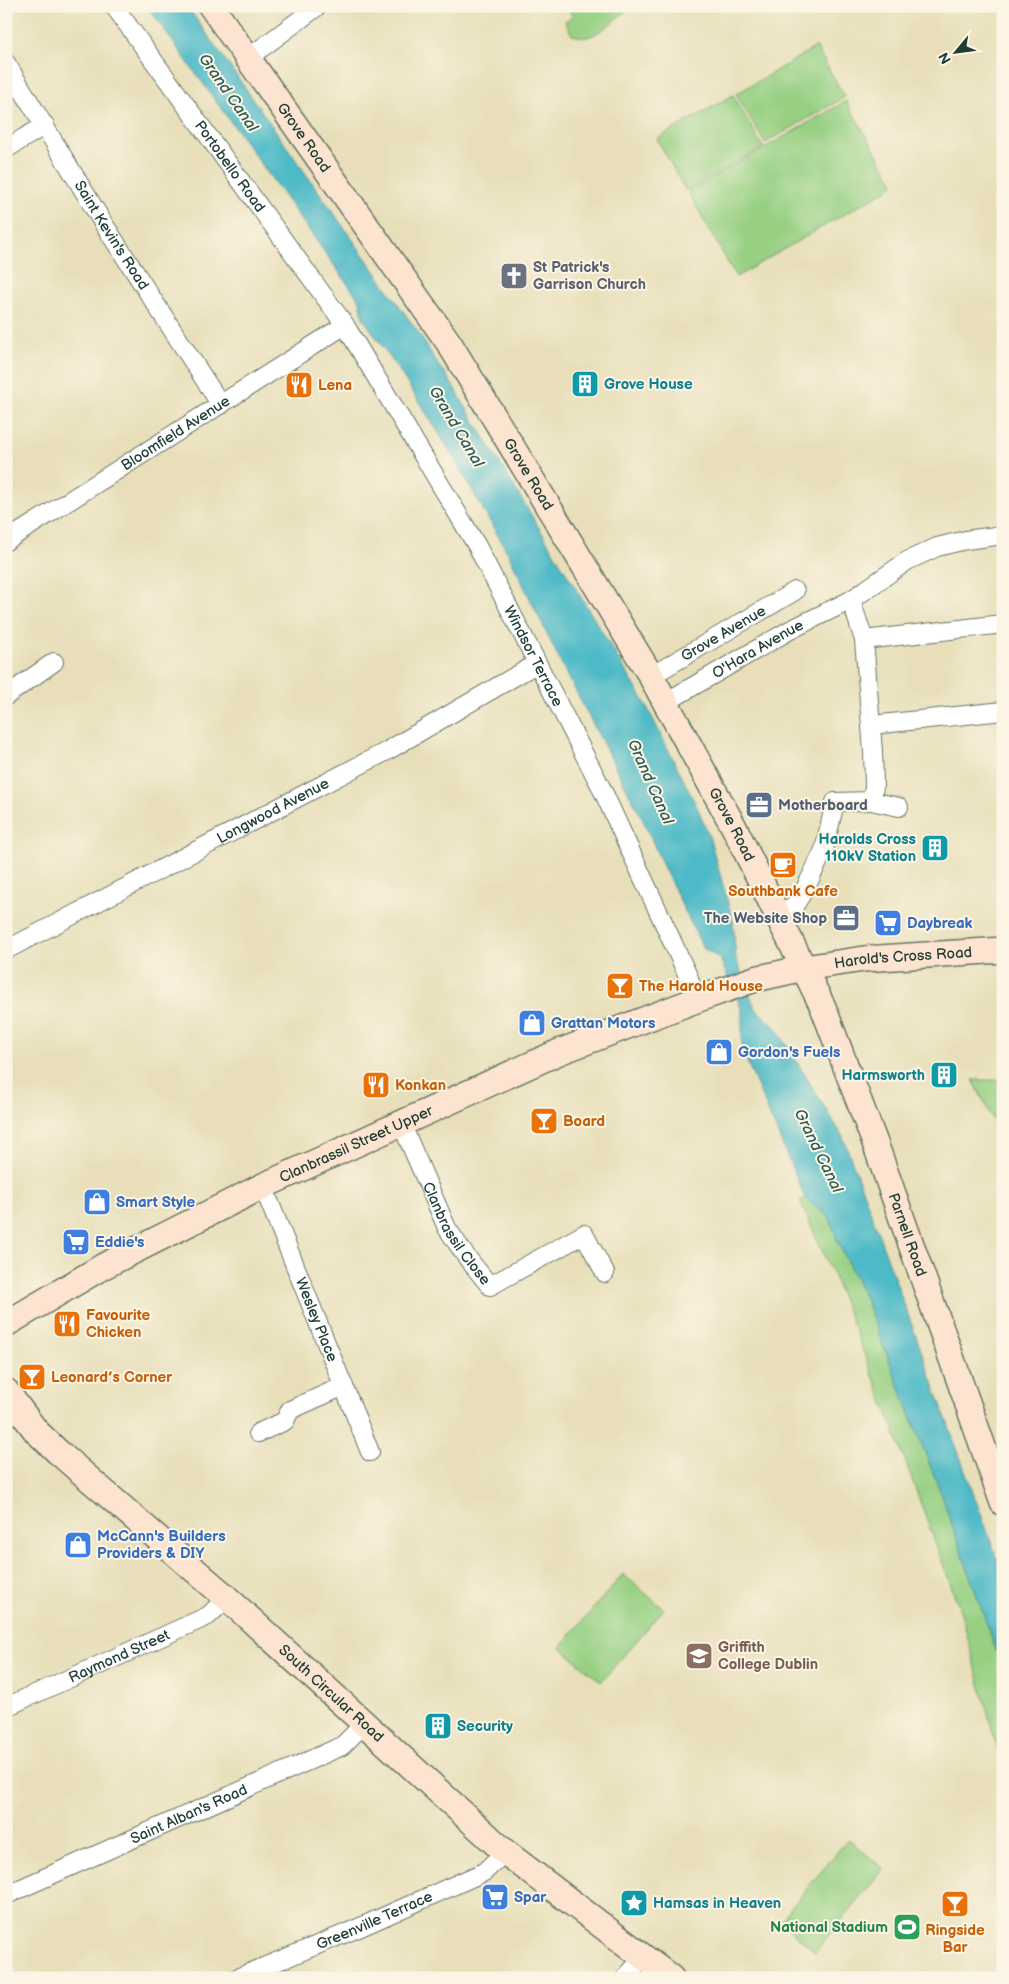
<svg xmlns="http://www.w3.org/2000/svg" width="1009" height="1984" viewBox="0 0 1009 1984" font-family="'Balsamiq Sans',sans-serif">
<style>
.green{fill:#97d083;stroke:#5b865c}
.water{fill:#4dbac7;stroke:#367c7e}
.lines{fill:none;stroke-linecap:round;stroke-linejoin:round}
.minor-casing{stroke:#657663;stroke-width:20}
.secondary-casing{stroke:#657663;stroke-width:28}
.minor{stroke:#fff;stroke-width:18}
.secondary{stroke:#fde4d1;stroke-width:25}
.labels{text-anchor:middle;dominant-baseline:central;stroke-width:4;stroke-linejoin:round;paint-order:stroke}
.street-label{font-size:15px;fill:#1f3d34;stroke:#fcf5e5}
.worship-label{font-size:15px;font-weight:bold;fill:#5b616d;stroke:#fcf5e5;text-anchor:start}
.culture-label{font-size:15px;font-weight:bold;fill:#0d838f;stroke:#fcf5e5;text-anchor:start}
.food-label{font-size:15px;font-weight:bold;fill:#c56008;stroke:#fcf5e5;text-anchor:start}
.service-label{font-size:15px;font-weight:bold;fill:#4e5e75;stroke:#fcf5e5;text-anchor:start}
.shop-label{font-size:15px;font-weight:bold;fill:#366cbe;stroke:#fcf5e5;text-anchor:start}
.education-label{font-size:15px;font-weight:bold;fill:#785e54;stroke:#fcf5e5;text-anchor:start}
.leisure-label{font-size:15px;font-weight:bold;fill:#27864d;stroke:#fcf5e5;text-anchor:end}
.water-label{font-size:16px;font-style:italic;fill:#2a5c59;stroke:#fcf5e5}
</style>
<rect width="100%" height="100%" fill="#fcf5e5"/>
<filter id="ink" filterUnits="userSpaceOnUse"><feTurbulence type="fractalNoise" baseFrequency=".02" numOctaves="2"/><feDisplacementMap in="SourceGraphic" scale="10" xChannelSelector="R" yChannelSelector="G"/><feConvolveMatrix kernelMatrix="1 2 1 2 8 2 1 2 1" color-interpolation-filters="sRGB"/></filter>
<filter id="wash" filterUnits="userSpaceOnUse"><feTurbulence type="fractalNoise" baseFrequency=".0096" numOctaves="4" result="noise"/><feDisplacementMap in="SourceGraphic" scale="20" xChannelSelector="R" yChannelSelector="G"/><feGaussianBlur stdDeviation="1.12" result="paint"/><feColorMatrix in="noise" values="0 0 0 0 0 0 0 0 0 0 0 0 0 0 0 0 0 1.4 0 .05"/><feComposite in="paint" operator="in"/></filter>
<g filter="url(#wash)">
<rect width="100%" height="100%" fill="#e8dfba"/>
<g class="green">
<path d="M567,6H632C619,16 603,32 588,37C583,38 577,36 572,35L565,21L573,17Z"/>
<path d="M816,47L845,97L765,143L736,94Z"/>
<path d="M733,95L763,147L686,191L657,139Z"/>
<path d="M846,101L895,185L736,277L688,192Z"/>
<path d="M973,1080H1003V1140Z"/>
<path d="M805,1198L830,1218L837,1240L864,1296L939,1488L1003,1670V1770L961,1613L888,1414L833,1275L800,1201Z"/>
<path d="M623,1574L664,1609L601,1682L560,1647Z"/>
<path d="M848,1839L884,1869L815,1952L780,1921Z"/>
</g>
<path class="water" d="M147,6H187L418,332L442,371H444L644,701L699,811L710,839L733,921L736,959L755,1008L776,1028L843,1137L1003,1574V1670L939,1488L864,1296L837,1240L830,1218L805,1198L742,1050V1010L720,959L703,948L663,866L644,822L561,663L509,555L448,448L402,375L363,318L360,301Z"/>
</g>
<g filter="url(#ink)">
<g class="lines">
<defs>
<g id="minor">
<path id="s1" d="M114,6L345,325L477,546L601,787L689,978L696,1000"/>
<path d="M247,59L318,6"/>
<path id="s2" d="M6,63L105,226L221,405"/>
<path d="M6,149L45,125"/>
<path id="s3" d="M6,541L345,325"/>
<path d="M864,640L1003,624"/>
<path id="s4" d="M651,676L795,591"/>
<path d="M6,696L54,662"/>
<path id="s5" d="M666,702L790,630L851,600L907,561L937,547L966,540L1003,535"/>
<path d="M872,725L1003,711"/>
<path d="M871,801L899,807"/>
<path d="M775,912L793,908L806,887L824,850L835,802L871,801L874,787L873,751L864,640L851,600"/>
<path id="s6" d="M6,950L387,751L536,664"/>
<path id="s7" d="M401,1123L447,1228L465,1255L490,1286L584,1234L605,1273"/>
<path id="s8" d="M263,1186L370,1452"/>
<path d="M258,1433L285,1421L290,1410L344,1386"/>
<path id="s9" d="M6,1707L208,1616L227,1598"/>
<path id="s10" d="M6,1895L342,1746L364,1724"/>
<path id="s11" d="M237,1978L356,1929L484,1872L505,1852"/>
<path d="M625,1978L644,1957"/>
</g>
<g id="secondary">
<path id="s12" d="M211,6L449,343L651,676L734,827L823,1007L875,1143L1003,1503"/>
<path id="s13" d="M6,1324L102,1267L263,1186L559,1052L696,1000L755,979L804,968L864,959L1003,950"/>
<path id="s14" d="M6,1391L36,1431L58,1452L227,1598L505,1852L671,1978"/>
</g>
</defs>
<use href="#minor" class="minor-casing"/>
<use href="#secondary" class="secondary-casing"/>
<use href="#minor" class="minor"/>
<use href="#secondary" class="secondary"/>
</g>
</g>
<defs>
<symbol id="church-square" viewBox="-11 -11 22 22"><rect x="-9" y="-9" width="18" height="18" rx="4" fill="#6b7280" stroke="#fcf5e5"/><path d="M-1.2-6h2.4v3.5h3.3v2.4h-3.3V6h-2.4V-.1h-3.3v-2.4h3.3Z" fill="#fff"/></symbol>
<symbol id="building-square" viewBox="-11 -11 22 22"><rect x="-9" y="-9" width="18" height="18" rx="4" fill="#0f9aa8" stroke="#fcf5e5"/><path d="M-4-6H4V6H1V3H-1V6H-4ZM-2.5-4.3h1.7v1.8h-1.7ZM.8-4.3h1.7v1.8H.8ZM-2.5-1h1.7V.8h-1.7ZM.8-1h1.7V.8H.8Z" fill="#fff"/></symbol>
<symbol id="restaurant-square" viewBox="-11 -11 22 22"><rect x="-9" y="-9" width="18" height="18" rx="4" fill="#e8710a" stroke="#fcf5e5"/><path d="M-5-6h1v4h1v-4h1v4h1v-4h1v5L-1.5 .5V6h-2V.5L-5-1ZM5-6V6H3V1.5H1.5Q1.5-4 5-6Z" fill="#fff"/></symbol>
<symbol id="office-square" viewBox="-11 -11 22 22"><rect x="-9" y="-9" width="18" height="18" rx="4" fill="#5c6f8a" stroke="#fcf5e5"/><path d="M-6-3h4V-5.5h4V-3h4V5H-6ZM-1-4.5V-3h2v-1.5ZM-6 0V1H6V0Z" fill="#fff"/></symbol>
<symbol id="cafe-square" viewBox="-11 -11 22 22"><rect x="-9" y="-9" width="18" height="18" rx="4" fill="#e8710a" stroke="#fcf5e5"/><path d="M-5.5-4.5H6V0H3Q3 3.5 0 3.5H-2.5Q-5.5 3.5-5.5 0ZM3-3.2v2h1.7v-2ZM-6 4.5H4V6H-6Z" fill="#fff"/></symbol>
<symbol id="supermarket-square" viewBox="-11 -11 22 22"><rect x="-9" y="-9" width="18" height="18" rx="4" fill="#3f7fe0" stroke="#fcf5e5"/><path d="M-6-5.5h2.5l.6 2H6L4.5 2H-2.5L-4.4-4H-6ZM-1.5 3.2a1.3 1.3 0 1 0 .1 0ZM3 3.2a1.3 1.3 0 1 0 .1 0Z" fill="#fff"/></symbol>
<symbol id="bar-square" viewBox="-11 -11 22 22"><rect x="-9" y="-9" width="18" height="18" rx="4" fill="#e8710a" stroke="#fcf5e5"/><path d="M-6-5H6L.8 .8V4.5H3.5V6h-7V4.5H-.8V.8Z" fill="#fff"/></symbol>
<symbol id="shop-square" viewBox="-11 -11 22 22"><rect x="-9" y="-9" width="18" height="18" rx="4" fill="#3f7fe0" stroke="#fcf5e5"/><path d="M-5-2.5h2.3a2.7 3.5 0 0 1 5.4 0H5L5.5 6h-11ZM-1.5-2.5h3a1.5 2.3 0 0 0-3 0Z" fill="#fff"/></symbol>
<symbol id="university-square" viewBox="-11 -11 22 22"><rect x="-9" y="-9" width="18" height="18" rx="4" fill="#8d6e63" stroke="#fcf5e5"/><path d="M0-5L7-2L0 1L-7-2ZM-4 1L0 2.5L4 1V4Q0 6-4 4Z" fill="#fff"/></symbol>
<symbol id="sight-square" viewBox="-11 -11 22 22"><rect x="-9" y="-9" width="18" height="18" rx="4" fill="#0f9aa8" stroke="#fcf5e5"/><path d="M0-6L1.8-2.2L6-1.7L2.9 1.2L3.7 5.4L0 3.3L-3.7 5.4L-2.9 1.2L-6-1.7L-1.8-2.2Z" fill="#fff"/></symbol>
<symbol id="stadium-square" viewBox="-11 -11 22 22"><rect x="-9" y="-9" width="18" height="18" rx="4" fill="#2e9e5b" stroke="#fcf5e5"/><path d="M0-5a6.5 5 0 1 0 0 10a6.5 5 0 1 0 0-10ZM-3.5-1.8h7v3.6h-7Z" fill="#fff"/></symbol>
</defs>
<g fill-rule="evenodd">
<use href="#church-square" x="498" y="260" width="32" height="32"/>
<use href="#building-square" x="569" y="368" width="32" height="32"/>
<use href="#restaurant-square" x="283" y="369" width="32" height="32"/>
<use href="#office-square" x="743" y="789" width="32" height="32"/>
<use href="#building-square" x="919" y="832" width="32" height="32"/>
<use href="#cafe-square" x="767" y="849" width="32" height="32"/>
<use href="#office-square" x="830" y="902" width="32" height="32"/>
<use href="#supermarket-square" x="872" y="907" width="32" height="32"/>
<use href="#bar-square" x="604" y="970" width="32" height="32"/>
<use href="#shop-square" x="516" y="1007" width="32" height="32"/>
<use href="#shop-square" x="703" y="1036" width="32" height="32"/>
<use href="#building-square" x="928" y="1059" width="32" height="32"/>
<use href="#restaurant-square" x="360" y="1069" width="32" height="32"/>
<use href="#bar-square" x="528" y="1105" width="32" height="32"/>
<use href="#shop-square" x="81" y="1186" width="32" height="32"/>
<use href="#supermarket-square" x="60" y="1226" width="32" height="32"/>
<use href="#restaurant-square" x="51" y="1308" width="32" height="32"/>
<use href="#bar-square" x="16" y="1361" width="32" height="32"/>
<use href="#shop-square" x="62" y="1529" width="32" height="32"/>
<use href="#university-square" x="683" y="1640" width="32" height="32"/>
<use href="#building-square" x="422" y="1710" width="32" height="32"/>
<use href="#supermarket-square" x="479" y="1881" width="32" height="32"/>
<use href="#sight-square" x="618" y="1887" width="32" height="32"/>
<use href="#bar-square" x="939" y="1888" width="32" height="32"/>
<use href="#stadium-square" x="891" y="1911" width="32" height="32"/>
</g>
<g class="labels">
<g class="street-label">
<text stroke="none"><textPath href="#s12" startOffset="161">Grove Road</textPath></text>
<text stroke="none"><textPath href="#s1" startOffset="198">Portobello Road</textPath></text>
<text stroke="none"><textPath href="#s2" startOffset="202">Saint Kevin's Road</textPath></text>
<text stroke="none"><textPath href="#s3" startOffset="201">Bloomfield Avenue</textPath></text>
<text stroke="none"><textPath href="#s12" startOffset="566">Grove Road</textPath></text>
<text stroke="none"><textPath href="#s4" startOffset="84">Grove Avenue</textPath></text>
<text stroke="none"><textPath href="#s5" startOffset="106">O'Hara Avenue</textPath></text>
<text stroke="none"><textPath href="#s1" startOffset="775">Windsor Terrace</textPath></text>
<text stroke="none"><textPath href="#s6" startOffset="301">Longwood Avenue</textPath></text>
<text stroke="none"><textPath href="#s12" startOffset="971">Grove Road</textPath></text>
<text stroke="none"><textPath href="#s13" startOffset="976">Harold's Cross Road</textPath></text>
<text stroke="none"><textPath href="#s13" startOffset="394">Clanbrassil Street Upper</textPath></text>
<text stroke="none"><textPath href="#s7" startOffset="124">Clanbrassil Close</textPath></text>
<text stroke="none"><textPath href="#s12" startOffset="1418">Parnell Road</textPath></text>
<text stroke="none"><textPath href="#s8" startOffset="144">Wesley Place</textPath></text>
<text stroke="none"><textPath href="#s9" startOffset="124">Raymond Street</textPath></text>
<text stroke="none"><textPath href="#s14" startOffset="445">South Circular Road</textPath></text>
<text stroke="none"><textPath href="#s10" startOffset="200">Saint Alban's Road</textPath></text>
<text stroke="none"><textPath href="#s11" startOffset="149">Greenville Terrace</textPath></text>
</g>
<g class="worship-label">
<text x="533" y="267">St Patrick's<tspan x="533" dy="17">Garrison Church</tspan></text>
</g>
<g class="culture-label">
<text x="604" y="384">Grove House</text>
<text x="916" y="839" text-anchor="end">Harolds Cross<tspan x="916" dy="17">110kV Station</tspan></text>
<text x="925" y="1075" text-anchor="end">Harmsworth</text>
<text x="457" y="1726">Security</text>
<text x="653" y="1903">Hamsas in Heaven</text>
</g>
<g class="food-label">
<text x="318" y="385">Lena</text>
<text x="783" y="891" text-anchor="middle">Southbank Cafe</text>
<text x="639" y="986">The Harold House</text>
<text x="395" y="1085">Konkan</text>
<text x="563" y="1121">Board</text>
<text x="86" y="1315">Favourite<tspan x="86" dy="17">Chicken</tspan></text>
<text x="51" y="1377">Leonard’s Corner</text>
<text x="955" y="1930" text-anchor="middle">Ringside<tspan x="955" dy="17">Bar</tspan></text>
</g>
<g class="service-label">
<text x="778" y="805">Motherboard</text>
<text x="827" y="918" text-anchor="end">The Website Shop</text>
</g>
<g class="shop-label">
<text x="907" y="923">Daybreak</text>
<text x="551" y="1023">Grattan Motors</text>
<text x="738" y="1052">Gordon's Fuels</text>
<text x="116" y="1202">Smart Style</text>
<text x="95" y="1242">Eddie's</text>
<text x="97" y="1536">McCann's Builders<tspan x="97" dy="17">Providers &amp; DIY</tspan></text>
<text x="514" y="1897">Spar</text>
</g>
<g class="education-label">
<text x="718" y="1647">Griffith<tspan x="718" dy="17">College Dublin</tspan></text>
</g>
<g class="leisure-label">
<text x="888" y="1927">National Stadium</text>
</g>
<g class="water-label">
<text transform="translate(228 93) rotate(55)">Grand Canal</text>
<text transform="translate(456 427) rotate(59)">Grand Canal</text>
<text transform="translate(650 782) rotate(66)">Grand Canal</text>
<text transform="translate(818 1151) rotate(64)">Grand Canal</text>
</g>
</g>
<rect width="1009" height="1984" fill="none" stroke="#fcf5e5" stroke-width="25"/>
<g transform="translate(956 52) rotate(241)" stroke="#fcf5e5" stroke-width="4" paint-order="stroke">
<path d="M0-4L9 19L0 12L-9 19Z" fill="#1f3d34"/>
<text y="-8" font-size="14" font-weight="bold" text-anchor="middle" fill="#1f3d34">N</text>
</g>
</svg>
